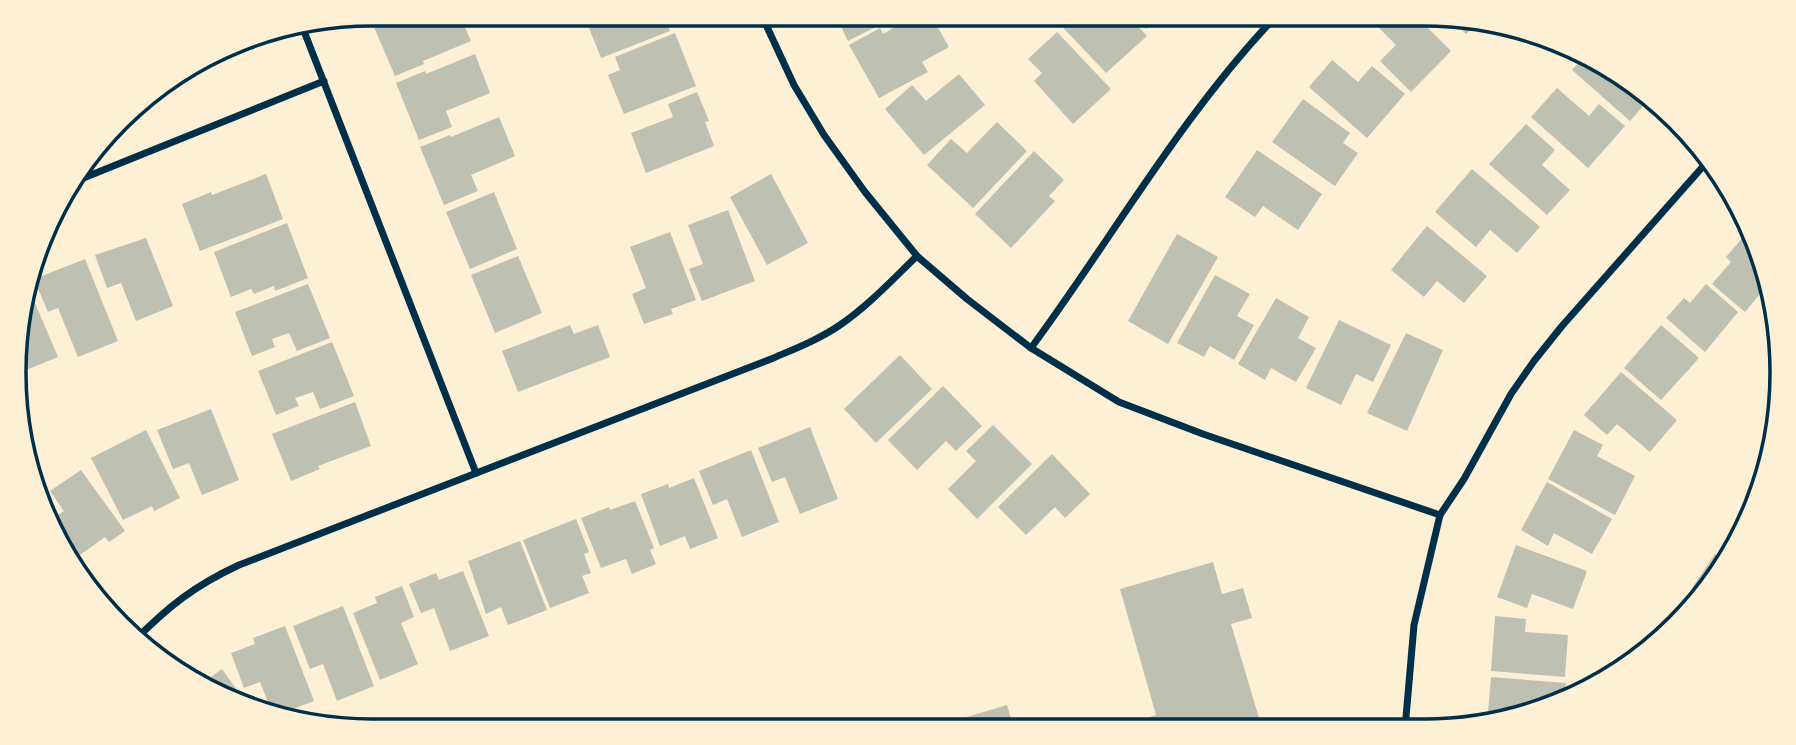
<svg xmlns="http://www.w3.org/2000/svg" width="1796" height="745" viewBox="0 0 1796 745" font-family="'Alegreya Sans',sans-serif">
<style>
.building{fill:#bec0b2}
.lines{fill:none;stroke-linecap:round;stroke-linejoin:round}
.minor{stroke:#003049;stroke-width:7}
.rim{fill:none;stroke:#003049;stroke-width:3.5}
</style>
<rect width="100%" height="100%" fill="#fdf0d5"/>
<g class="building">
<path d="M379,14H407L409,21L425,14H459L471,41L423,61L424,64L395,76L370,18Z"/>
<path d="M595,14H663L670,31L601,58L585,18Z"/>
<path d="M835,14H901L848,41Z"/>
<path d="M917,14H930L949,47L922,62L928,72L879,98L849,45L880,28L883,34Z"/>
<path d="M1056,14H1106L1112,20L1119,14H1127L1147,36L1106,73L1053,17Z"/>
<path d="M1133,14H1162L1146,29Z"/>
<path d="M1379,14H1414L1451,51L1411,92L1380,61L1396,45L1372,21Z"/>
<path d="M1450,18L1456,19L1478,23L1466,34Z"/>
<path d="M1057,32L1111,89L1073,124L1034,81L1042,73L1028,59Z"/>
<path d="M675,33L696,86L624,114L608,75L620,70L615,57Z"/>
<path d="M475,54L490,93L446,111L452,127L419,140L396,83L425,71L426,74Z"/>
<path d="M219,55L221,59L206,64L205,63Z"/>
<path d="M1583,58L1650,98L1630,121L1572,70Z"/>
<path d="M1332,60L1358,82L1372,66L1405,94L1367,138L1309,87Z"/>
<path d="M959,74L985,105L924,155L885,109L912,85L926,101Z"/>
<path d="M1557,88L1589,116L1599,104L1625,126L1588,168L1531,117Z"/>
<path d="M697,92L709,121L705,122L714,146L646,173L631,133L673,117L668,104Z"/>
<path d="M1303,99L1350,133L1343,143L1358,153L1335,186L1272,142Z"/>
<path d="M499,117L515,156L471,175L478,191L444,205L420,147L450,135L451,137Z"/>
<path d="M997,122L1027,151L973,208L927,165L951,139L967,153Z"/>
<path d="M1526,124L1555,150L1542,165L1570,190L1547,215L1489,164Z"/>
<path d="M1257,150L1322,194L1298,230L1263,206L1255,217L1225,197Z"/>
<path d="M1034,151L1064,180L1049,196L1055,201L1011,248L975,214Z"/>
<path d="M1472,169L1540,227L1517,253L1490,230L1476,247L1435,212Z"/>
<path d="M266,174L283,219L200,251L182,204L211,192L212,195Z"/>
<path d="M771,174L808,243L767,265L730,197Z"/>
<path d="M494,192L517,249L470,269L446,212Z"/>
<path d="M728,210L755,281L702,301L689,269L703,264L688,225Z"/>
<path d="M287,223L308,278L275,291L274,286L254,294L251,289L231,297L214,252Z"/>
<path d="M1427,226L1487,276L1464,303L1437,281L1424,297L1391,270Z"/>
<path d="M670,232L696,300L671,309L673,314L644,324L632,294L646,288L630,247Z"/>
<path d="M1177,234L1218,257L1168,344L1128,321Z"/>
<path d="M1743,237L1754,245L1765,288L1745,312L1712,284L1731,262L1726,257Z"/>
<path d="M146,238L173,306L136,321L121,283L107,288L95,255Z"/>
<path d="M518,256L542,313L495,333L471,275Z"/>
<path d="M85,259L118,341L78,357L58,308L48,312L34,279Z"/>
<path d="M1215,275L1250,294L1237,316L1254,325L1234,360L1210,346L1204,357L1177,343Z"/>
<path d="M308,284L330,338L297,351L289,333L272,339L275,347L252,356L235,312Z"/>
<path d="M1706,284L1738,312L1705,352L1666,318L1684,298L1690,303Z"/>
<path d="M29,289L58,357L21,372L19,368L21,303L25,291Z"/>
<path d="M1276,298L1309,317L1298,338L1316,348L1296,382L1271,368L1265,380L1238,364Z"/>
<path d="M1339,320L1391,345L1373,382L1356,374L1341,405L1306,388Z"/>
<path d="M570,325L574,334L598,325L610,357L518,392L502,351Z"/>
<path d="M1661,325L1699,358L1661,400L1624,368Z"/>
<path d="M1406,333L1443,350L1407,431L1367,413Z"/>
<path d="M332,342L354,396L320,409L313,392L295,398L299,406L276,415L258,371Z"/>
<path d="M900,355L932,389L876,443L844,409Z"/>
<path d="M1621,372L1677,420L1650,452L1617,424L1607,435L1584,415Z"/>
<path d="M943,386L982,426L956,451L946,441L917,470L888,440Z"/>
<path d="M355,402L371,446L318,466L320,469L291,481L272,434Z"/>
<path d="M211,409L239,480L202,495L189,463L173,469L157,430Z"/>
<path d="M993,425L1032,464L977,519L948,489L976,461L966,451Z"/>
<path d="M810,427L838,499L800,514L785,477L772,482L758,448Z"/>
<path d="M146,430L180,498L154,511L152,506L123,520L91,458Z"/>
<path d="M1574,430L1603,445L1597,456L1635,476L1615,515L1548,479Z"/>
<path d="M751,450L779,522L742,537L727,499L713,505L699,471Z"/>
<path d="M1052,454L1090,494L1065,518L1055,507L1026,535L998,507Z"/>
<path d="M81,470L125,531L109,542L105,537L73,560L57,538L51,520L64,511L50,491Z"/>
<path d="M694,478L718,538L690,549L685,536L660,546L641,494L668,484L669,488Z"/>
<path d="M1547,482L1612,519L1592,554L1554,533L1548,546L1521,530Z"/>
<path d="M635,501L654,548L650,550L656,564L632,574L626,559L601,568L581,518L609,507L610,510Z"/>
<path d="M576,519L589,552L584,554L591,573L582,576L589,593L550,608L523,540Z"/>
<path d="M520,541L547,610L508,625L501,607L486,614L468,561Z"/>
<path d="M1516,545L1587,571L1573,609L1532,594L1527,608L1497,597Z"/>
<path d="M1715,554L1726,562L1721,572L1701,595L1692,588Z"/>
<path d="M1213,562L1222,594L1243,588L1252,618L1231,624L1262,728L1111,729L1156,715L1120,589Z"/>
<path d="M463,571L489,636L450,651L434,608L421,613L409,584L436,573L439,580Z"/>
<path d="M402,586L414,617L401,623L418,664L380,680L353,613L377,603L375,597Z"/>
<path d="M343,606L374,686L337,701L323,664L310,669L293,626Z"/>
<path d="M1495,616L1526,619L1525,632L1568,635L1565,677L1491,671Z"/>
<path d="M285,626L314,701L277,715H273L260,682L244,688L231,653L255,644L253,638Z"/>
<path d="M222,669L249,707L208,684L210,683L208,679Z"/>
<path d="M1491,677L1566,683L1564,702L1487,724Z"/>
<path d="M1007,705L1014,729H927Z"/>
</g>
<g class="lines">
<g class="minor">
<path d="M761,14L794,85L824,135L865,192L917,256L967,299L1031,348L1119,402L1203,434L1440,515"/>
<path d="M302,26L476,473"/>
<path d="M71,183L324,81"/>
<path d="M1031,348C1113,237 1182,114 1278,14"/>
<path d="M135,640C169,606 194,586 239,565L771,359C794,349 818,340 840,325C868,306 892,280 917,256"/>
<path d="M1408,728L1406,717L1414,625L1440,515L1464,479L1511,394L1534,361L1562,326L1706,163"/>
</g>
</g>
<path d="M0 0H1796V745H0ZM372 26H1424A346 346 0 0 1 1770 372V373A346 346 0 0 1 1424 719H372A346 346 0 0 1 26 373V372A346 346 0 0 1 372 26Z" fill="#fdf0d5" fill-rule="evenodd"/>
<path class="rim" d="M372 26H1424A346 346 0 0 1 1770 372V373A346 346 0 0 1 1424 719H372A346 346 0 0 1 26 373V372A346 346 0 0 1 372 26Z"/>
</svg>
